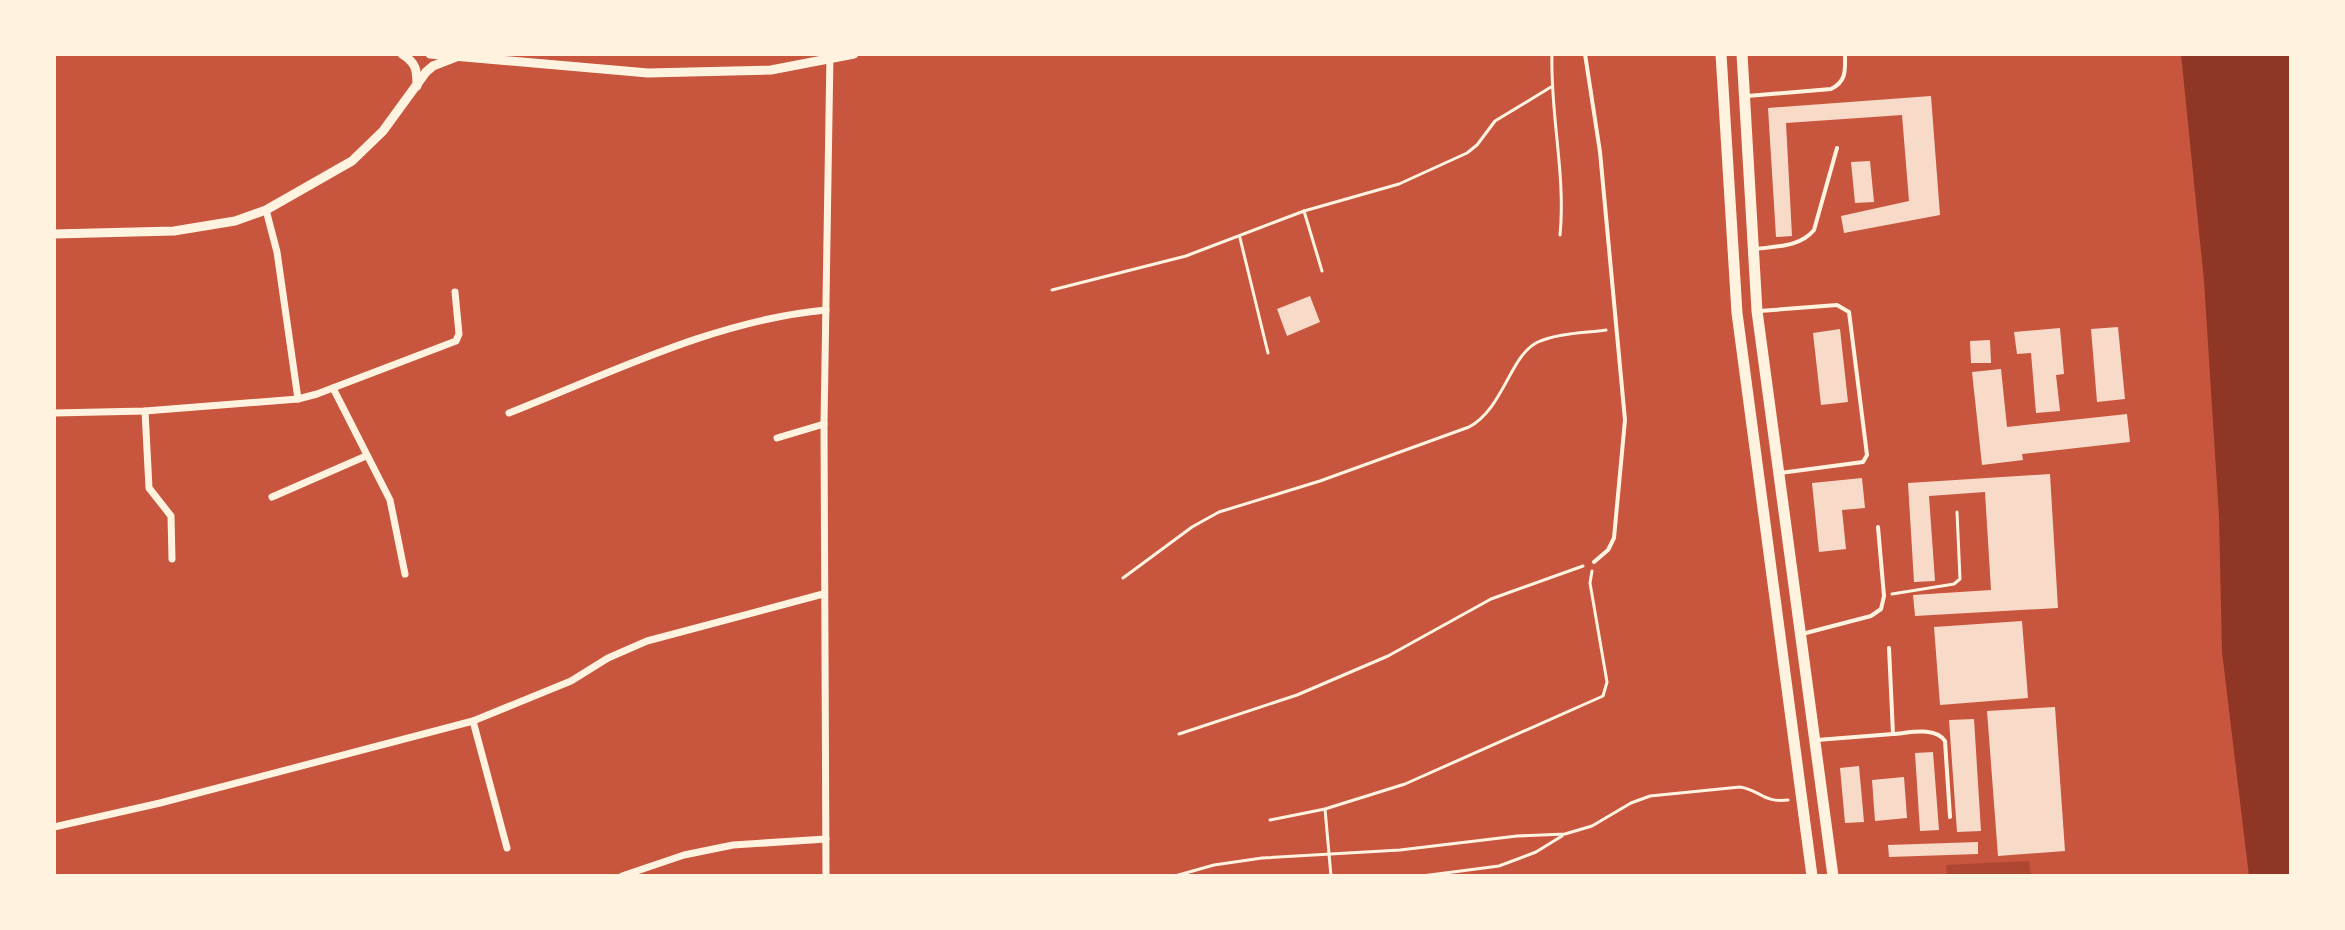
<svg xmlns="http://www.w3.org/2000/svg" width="2345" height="930" viewBox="0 0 2345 930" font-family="Ubuntu,sans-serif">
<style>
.green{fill:#ae4732}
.water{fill:#8f3625}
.building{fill:#f7dbc8}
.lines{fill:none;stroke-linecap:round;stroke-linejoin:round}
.path{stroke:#fff3e0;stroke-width:3}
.service{stroke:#fff3e0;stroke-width:4}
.minor{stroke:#fff3e0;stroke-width:7}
.tertiary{stroke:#fff3e0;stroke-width:9}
.primary{stroke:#fff3e0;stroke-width:11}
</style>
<rect width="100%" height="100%" fill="#c8553d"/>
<path class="green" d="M2029,861L2031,876H1947L1946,865Z"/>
<path class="water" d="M2181,54H2291V876H2249L2222,652L2219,516L2204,281Z"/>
<g class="building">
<path d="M1931,96L1940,215L1844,233L1841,216L1909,201L1902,115L1786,123L1792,236L1776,237L1768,108Z"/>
<path d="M1870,161L1874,202L1855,203L1851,162Z"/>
<path d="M1310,296L1320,322L1287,336L1277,309Z"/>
<path d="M2118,327L2125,399L2097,402L2091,329Z"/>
<path d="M2060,328L2064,374L2056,375L2060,411L2036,413L2031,353L2017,354L2014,332Z"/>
<path d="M1840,329L1848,402L1821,405L1813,333Z"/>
<path d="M1990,340L1991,363H1971L1970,341Z"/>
<path d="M2001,369L2007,427L2127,414L2130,442L2022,454L2023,460L1982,465L1972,372Z"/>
<path d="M2050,474L2058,608L1915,616L1913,595L1991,590L1985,492L1929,496L1935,581L1914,582L1908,483Z"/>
<path d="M1862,478L1865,508L1842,510L1846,549L1819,552L1812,483Z"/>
<path d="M2022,621L2028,698L1940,705L1934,627Z"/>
<path d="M2055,707L2065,851L1998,856L1987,711Z"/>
<path d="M1974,719L1981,831L1957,832L1949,720Z"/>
<path d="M1933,752L1939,830L1920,831L1915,753Z"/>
<path d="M1859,766L1864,822L1845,823L1840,768Z"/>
<path d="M1904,777L1907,818L1875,821L1872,780Z"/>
<path d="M1978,842V854L1889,857L1888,845Z"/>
</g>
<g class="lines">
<g class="path">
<path d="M1552,54C1550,114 1566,175 1560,235"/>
<path d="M1304,211L1322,271"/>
<path d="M1240,238L1268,353"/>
<path d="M1052,290L1186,256L1304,211L1399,184L1467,153L1477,145L1495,121L1551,87"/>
<path d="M1123,578L1192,527L1219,512L1320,481L1469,427C1504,408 1510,355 1538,342C1557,333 1585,333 1606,330"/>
<path d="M1892,594L1954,584L1960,579L1957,512"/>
<path d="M1179,734L1297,695L1388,656L1491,599L1583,566"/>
<path d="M1325,809L1331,876"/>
<path d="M1270,820L1325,809L1405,784L1603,696L1607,682L1590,583L1592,571"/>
<path d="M1175,876L1214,865L1262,858L1400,850L1517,836L1565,834L1592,826L1631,803L1650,796L1740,787C1760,790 1763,803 1788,800"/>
<path d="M1422,876L1499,866L1536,852L1562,836"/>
</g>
<g class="service">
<path d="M1585,54L1600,152L1625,420L1614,538L1608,550L1594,562"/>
<path d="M1747,96L1831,89C1847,81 1845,70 1845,54"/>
<path d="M1756,249C1777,246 1800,247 1814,230L1837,148"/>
<path d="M1760,311L1837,305L1849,312L1867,455L1863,462L1780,473"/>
<path d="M1802,634L1871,616L1881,609L1884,596L1878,527"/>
<path d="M1893,734C1909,733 1935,726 1945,741L1950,817"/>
<path d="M1817,740L1893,734L1889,648"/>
</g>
<g class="minor">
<path d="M266,210L277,252L298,399"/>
<path d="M333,388L390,500L405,574"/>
<path d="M145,411L149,488L171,516L172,559"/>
<path d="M54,413L145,411L298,399L317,394L456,341L459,334L455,292"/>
<path d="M509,413C611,373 716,320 826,310"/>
<path d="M777,438L824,424"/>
<path d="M272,497L366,456"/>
<path d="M473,721L507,848"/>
<path d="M54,827L160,803L473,721L571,681L608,658L647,641L823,594"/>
<path d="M622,876L684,855L733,845L826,839"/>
<path d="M826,876L824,424L830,54"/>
</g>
<g class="tertiary">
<path d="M402,54C416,63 417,69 417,86"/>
<path d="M430,54L648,73L771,70L854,54"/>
<path d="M54,234L174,231L235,221L266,210L352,161L383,131L426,72L433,66L456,57"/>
</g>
<g class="primary">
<path d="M1721,54L1737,313L1812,876"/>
<path d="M1742,54L1757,311L1833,876"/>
</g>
</g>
<rect width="2345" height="930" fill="none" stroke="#fff3e0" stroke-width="112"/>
</svg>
